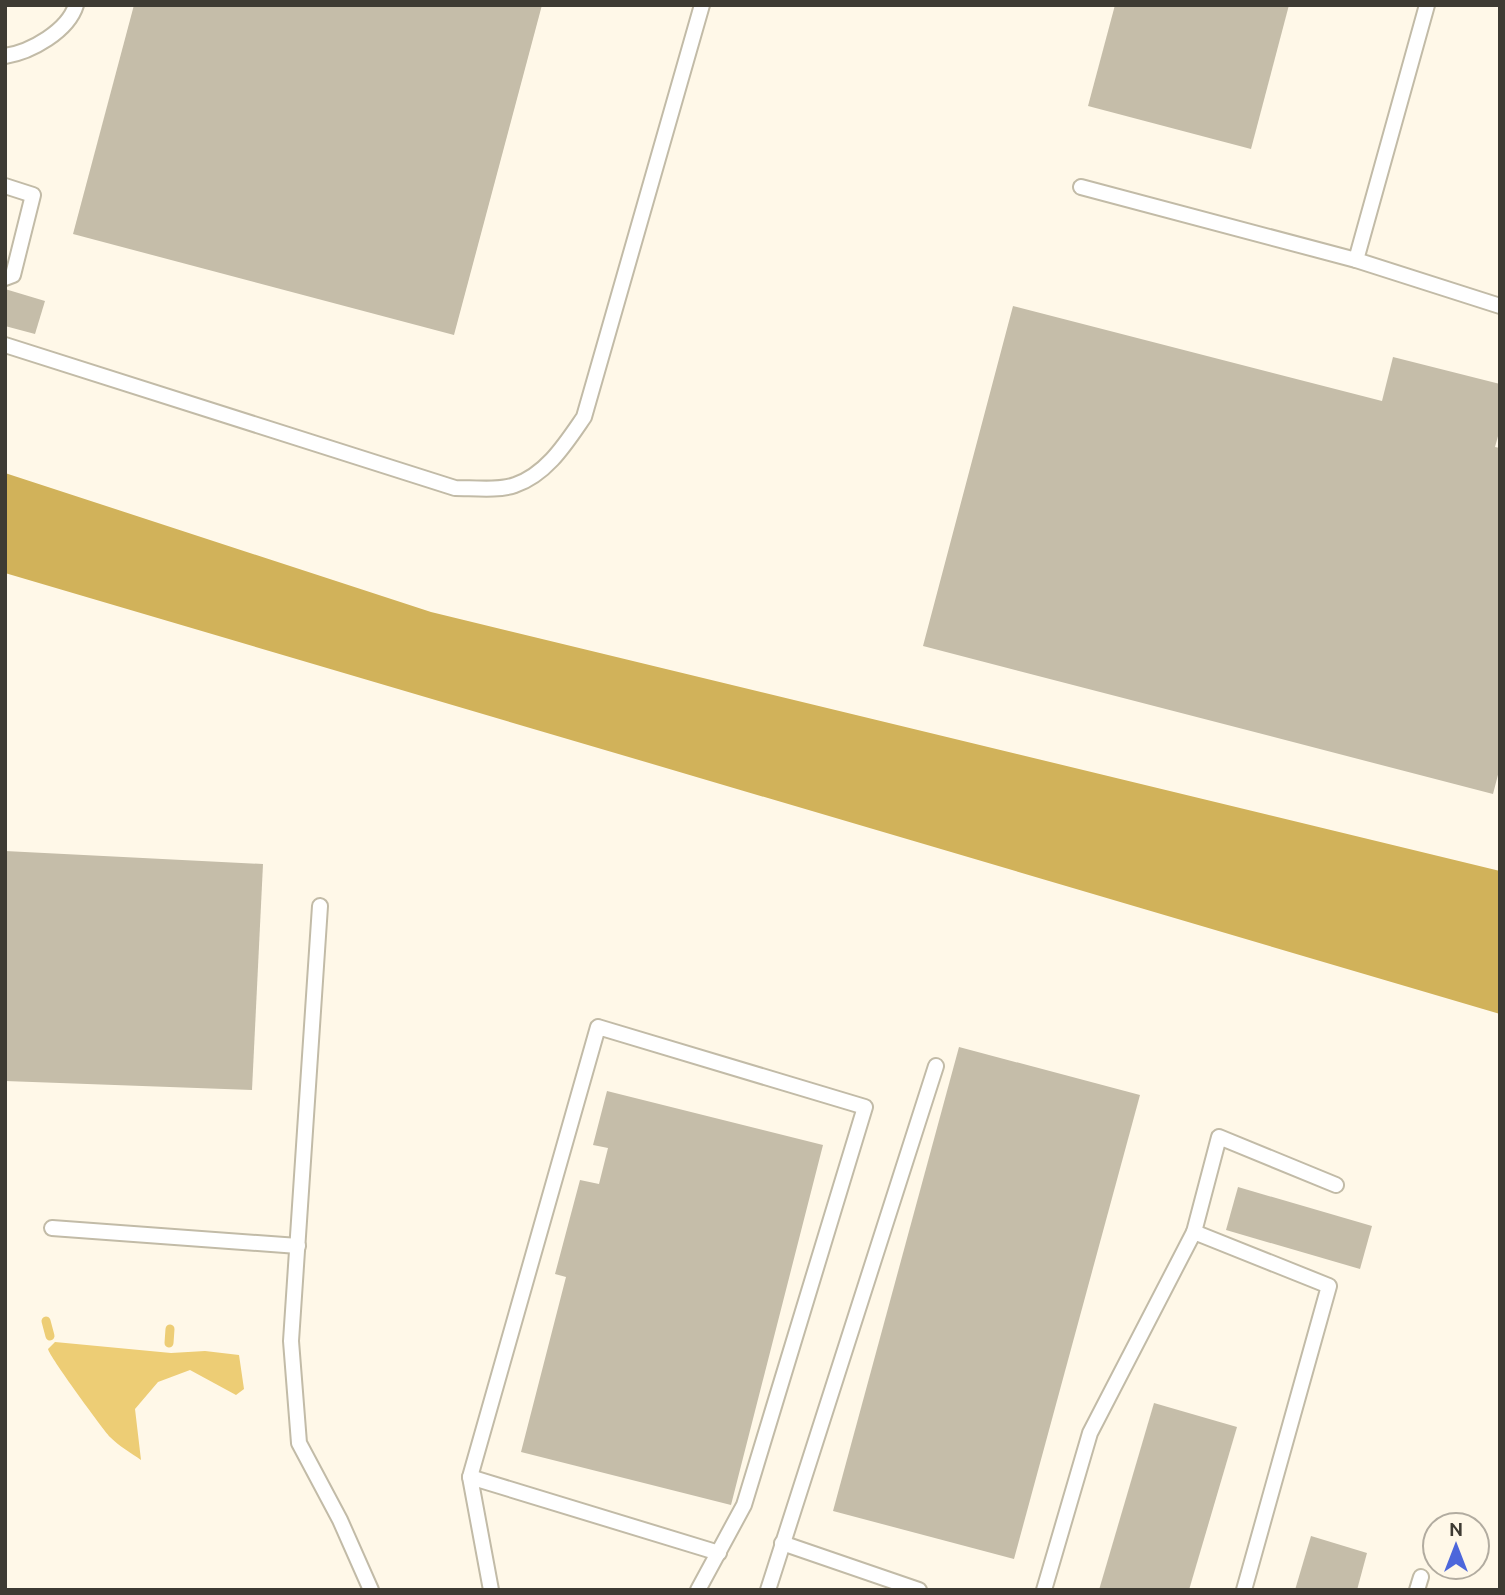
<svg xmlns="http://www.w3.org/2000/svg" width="1505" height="1595" viewBox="0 0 1505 1595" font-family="Ubuntu,sans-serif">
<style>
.forest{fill:#d1b25a}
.water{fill:#edcd75}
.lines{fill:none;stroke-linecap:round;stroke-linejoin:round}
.stream{stroke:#edcd75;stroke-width:9}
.building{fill:#c5bda9}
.service-casing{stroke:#c2bba7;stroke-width:18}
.service{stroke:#fff;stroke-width:14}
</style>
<rect width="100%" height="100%" fill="#fff8e8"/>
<path class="forest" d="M5,473L431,612L1500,871V1014L5,573Z"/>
<path class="water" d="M55,1342L171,1353L205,1351L239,1355L244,1389L236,1395L190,1370L158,1382L135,1409L141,1460C131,1453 119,1446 110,1437C102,1428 49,1356 48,1349Z"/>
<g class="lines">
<g class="stream">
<path d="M46,1321L50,1336"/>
<path d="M169,1343L170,1329"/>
</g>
</g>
<g class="building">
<path d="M134,5H542L454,335L73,234Z"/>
<path d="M1115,5H1289L1251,149L1088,106Z"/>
<path d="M5,289L45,301L35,334L5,326Z"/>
<path d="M1013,306L1382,401L1393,357L1500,384V429L1495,447L1500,448V767L1493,794L923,646Z"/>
<path d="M5,851L263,864L252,1090L5,1081Z"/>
<path d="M959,1047L1140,1095L1014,1559L833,1511Z"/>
<path d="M607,1091L823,1145L731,1505L521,1452L566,1277L555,1274L580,1180L599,1184L608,1148L593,1145Z"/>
<path d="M1238,1187L1372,1226L1360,1269L1226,1230Z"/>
<path d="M1154,1403L1237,1427L1189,1590H1099Z"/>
<path d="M1311,1536L1367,1553L1357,1590H1295Z"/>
</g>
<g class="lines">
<defs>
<g id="service">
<path d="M1427,5L1356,260L1500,306"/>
<path d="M5,56C31,52 68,31 76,5"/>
<path d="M5,186L33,195L13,275L5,278"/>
<path d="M1081,187L1356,260"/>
<path d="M5,345L455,488C473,488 499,491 515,485C547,474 566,443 584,417L702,5"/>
<path d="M320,906L291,1341L299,1443L340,1520L371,1590"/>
<path d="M52,1228L298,1246"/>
<path d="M1194,1232L1219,1137L1336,1185"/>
<path d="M470,1477L719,1553"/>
<path d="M782,1543L919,1590"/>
<path d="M491,1590L470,1477L598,1027L865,1107L744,1505L698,1590"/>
<path d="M768,1590L936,1066"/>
<path d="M1044,1590L1090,1433L1194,1232L1329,1286L1244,1590"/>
<path d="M1417,1590L1421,1577"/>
</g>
</defs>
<use href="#service" class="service-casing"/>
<use href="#service" class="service"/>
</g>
<rect width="1505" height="1595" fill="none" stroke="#3e3b33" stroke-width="14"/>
<g transform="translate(1456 1546)"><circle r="33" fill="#fff8e8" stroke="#b2aca0" stroke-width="2"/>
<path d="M0-5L12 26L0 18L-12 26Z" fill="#4d67db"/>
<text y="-10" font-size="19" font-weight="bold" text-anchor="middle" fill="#3e3b33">N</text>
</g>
</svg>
